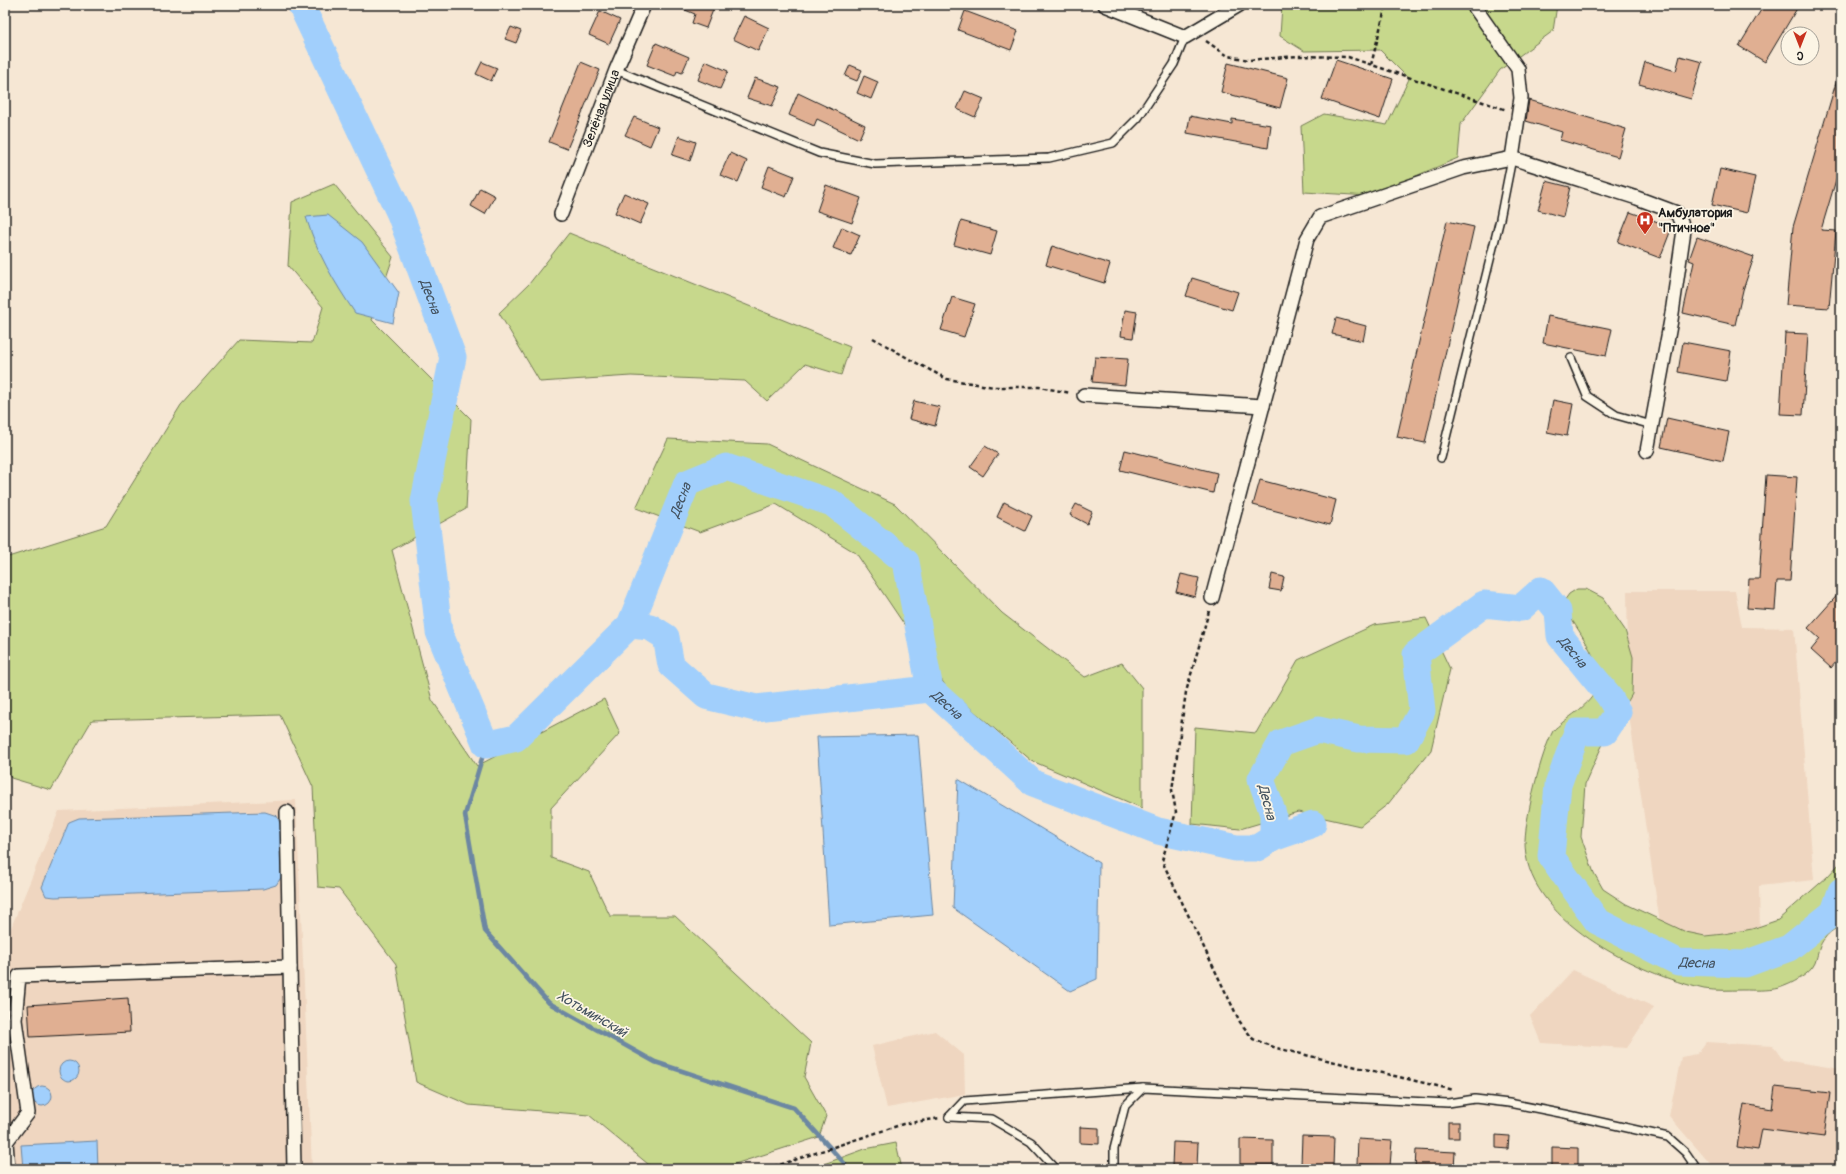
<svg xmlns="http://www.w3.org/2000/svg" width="1846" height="1174" viewBox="0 0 1846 1174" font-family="Pangolin,sans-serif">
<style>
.built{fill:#efd6c0}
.green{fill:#c7d88c;stroke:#727a54}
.water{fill:#a1cffc;stroke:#6c87a2}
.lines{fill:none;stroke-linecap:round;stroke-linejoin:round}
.stream{stroke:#6c87a2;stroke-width:4.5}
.river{stroke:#a1cffc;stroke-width:27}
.building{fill:#e0af92;stroke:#1c1c1c}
.lane-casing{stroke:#1c1c1c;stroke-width:10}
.street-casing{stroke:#1c1c1c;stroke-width:16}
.path{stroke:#1c1c1c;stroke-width:2.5;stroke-dasharray:4 3;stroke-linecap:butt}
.lane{stroke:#fcf5e5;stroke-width:7}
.street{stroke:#fcf5e5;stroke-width:13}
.labels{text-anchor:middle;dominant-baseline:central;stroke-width:3.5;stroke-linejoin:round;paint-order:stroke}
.street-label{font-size:13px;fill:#1c1c1c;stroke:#fcf5e5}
.poi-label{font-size:13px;font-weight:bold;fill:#1c1c1c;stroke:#fcf5e5;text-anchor:start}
.water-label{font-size:14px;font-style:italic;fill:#44525f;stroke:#fcf5e5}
</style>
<rect width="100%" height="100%" fill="#f6e7d4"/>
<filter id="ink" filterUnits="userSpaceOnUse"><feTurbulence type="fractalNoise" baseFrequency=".025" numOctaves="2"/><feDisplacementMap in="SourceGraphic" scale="8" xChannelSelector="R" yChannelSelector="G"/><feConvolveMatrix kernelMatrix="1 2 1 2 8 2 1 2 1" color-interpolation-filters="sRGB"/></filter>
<g filter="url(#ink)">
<g class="built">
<path d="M1627,591H1735L1742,627L1794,628L1814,880L1759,886L1760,933L1662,937L1629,715Z"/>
<path d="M296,800L312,1169H5V958L6,940L59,811Z"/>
<path d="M1573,970L1654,1007L1627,1048L1541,1043L1530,1016Z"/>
<path d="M935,1031L964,1055L965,1094L887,1108L872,1046Z"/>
<path d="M1706,1042L1773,1046L1783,1060L1841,1069V1169H1727L1713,1167L1669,1116L1681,1057L1697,1054Z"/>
</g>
<g class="green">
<path d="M1282,5H1557L1553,31L1500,70L1461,124L1458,158L1369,196L1304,192L1301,126L1324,114L1387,125L1409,79L1380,50L1304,51L1280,36Z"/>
<path d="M334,184L393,257L372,320L471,419L466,509L392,550L432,700L477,766L604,699L620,733L551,808V858L589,872L610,916H675L811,1043L804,1077L826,1116L819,1137L719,1169H654L589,1115L469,1105L416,1082L396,964L339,889L318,887L313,787L280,715L92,720L51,790L11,778L5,767V558L106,526L181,405L239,340L312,343L323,307L288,266L292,202Z"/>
<path d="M569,233L850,347L841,375L805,364L767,401L745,381L631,376L540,382L499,313L529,284Z"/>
<path d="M668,439L767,444L895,504L1002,613L1085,677L1122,663L1142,688V808L1032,761L947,688L856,553L776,504L700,532L636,508Z"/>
<path d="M1577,589H1586L1603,598L1625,630L1633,657L1632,694L1601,748L1585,784L1581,837L1594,873L1603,889L1626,904L1686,932L1705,936L1724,934L1752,929L1778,920L1827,877L1841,862V926C1835,929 1829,932 1825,938C1819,944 1818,955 1815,963C1810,975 1791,984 1779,988C1767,991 1754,990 1742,990C1730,990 1716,991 1704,989C1639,974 1523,920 1525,840C1526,815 1541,753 1553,731C1555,728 1560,725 1563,722C1576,712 1596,700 1598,682C1601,659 1577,629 1565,609L1564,601L1569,594Z"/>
<path d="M1426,618L1450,669L1431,750L1388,804L1360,826L1298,812L1240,829L1192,824L1195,727L1256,733L1298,660L1374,625Z"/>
<path d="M896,1143L902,1169H810L865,1149Z"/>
</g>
<g class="water">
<path d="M328,215L362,242L399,293L393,323L355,313C334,282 317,253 306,217Z"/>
<path d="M918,735L933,915L829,925L817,737Z"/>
<path d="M958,779L1099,863L1097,979L1070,991L953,908Z"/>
<path d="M265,812L277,816L282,828L284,873L276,885L263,889L55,897L46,896L42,887L69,822L79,818Z"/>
<circle cx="69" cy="1071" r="10"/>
<circle cx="42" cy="1096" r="10"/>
<path d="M97,1141L98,1169H23L21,1145Z"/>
</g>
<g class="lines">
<path class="stream" d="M486,745L465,815L485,931L549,1003L655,1062L794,1108L845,1164L844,1169"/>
<g class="river">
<path id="s1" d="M301,5L400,214L453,357L424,501L439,632L486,745L516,738L630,625L687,483L726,467L832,503L906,562L930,689L1033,783L1158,831L1236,848H1257L1273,838V814L1261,779L1281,743L1318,730L1359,739L1406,740L1422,711L1416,654L1484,604L1521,608L1541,590L1558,611L1560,636L1609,696L1618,712L1605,732H1577L1558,785L1551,856L1597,921L1678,962L1745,964L1789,948L1834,912L1841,891"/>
<path d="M630,625L650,627L666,637L671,665L706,696L756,708L930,689"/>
<path d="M1273,838L1313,824"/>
</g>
</g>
<g class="building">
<path d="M673,5H715L706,28L692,23L695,14Z"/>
<path d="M1764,5H1799L1765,62L1739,46Z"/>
<path d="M600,11L620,20L609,44L589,35Z"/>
<path d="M965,11L1018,31L1011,50L958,30Z"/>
<path d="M744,16L769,28L758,51L733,39Z"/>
<path d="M511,27L521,31L516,43L505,39Z"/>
<path d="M656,43L689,57L682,73L677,71L675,76L647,65Z"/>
<path d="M1680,56L1702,62L1691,99L1639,84L1645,62L1676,71Z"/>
<path d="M1336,60L1393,79L1380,119L1322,99Z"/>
<path d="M705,61L728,71L720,89L698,80Z"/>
<path d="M482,62L497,68L491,81L476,74Z"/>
<path d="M581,62L600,70L567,149L549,142Z"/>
<path d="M1228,63L1288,78L1280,108L1221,92Z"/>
<path d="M850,65L862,70L857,81L845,76Z"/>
<path d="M864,76L878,82L871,99L857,93Z"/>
<path d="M1838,76L1841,77V163L1821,230L1836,231L1829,308L1786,305L1793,227Z"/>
<path d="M755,78L781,87L772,106L747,98Z"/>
<path d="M965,91L984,99L975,117L957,109Z"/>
<path d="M798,93L865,125L859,139L817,119L814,126L789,115Z"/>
<path d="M1529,100L1626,129L1618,157L1560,140L1562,132L1526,121Z"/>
<path d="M1190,116L1232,124V119L1271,125L1268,148L1187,133Z"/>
<path d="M634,117L658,127L650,146L625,135Z"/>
<path d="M679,136L696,142L690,161L672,155Z"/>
<path d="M730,153L747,161L738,182L720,175Z"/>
<path d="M769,166L794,176L786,197L761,187Z"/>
<path d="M1720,169L1755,177L1747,213L1712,205Z"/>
<path d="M1546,181L1570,187L1563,217L1538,210Z"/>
<path d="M826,185L861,198L852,223L817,211Z"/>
<path d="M480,188L495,196L485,214L471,206Z"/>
<path d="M624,193L649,204L640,224L615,213Z"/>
<path d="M1630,212L1672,227L1660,258L1618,242Z"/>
<path d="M961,221L997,231L990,255L954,245Z"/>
<path d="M1447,221L1474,227L1425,443L1397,437Z"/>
<path d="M842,227L860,235L851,255L833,248Z"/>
<path d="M1697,237L1754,257L1743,290L1735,325L1683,313L1694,262L1689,260Z"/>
<path d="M1052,246L1110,264L1104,283L1046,265Z"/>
<path d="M1192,278L1238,292L1232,310L1186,296Z"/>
<path d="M952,297L975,304L964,337L941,330Z"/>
<path d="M1125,310L1137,312L1133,338L1121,336Z"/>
<path d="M1548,316L1612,329L1606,356L1543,343Z"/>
<path d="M1336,318L1366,326L1363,341L1332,334Z"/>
<path d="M1785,333L1808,334L1803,415L1780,414Z"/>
<path d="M1683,342L1731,351L1726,381L1678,372Z"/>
<path d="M1095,357L1128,359L1125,385L1092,382Z"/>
<path d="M1553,400L1573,404L1567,436L1547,432Z"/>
<path d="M914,401L940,407L935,426L909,419Z"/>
<path d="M1667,418L1729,432L1723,461L1661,447Z"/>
<path d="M985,446L998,454L983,476L970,467Z"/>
<path d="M1125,450L1217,473L1213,493L1120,470Z"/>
<path d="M1766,475L1797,477L1790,581H1777L1775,610L1747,608L1749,579H1759Z"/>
<path d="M1260,480L1336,500L1330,525L1253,505Z"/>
<path d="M1004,502L1032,516L1025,531L997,517Z"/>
<path d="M1076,504L1092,512L1087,524L1070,515Z"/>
<path d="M1181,574L1199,578L1195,597L1176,592Z"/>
<path d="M1272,574L1284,577L1281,591L1269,589Z"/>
<path d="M1841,591V656L1831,668L1811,650L1820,639L1808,628Z"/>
<path d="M128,998L130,1032L30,1037L28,1005Z"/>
<path d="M1775,1087L1830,1093L1824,1137L1762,1129L1758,1150L1737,1147L1744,1104L1772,1109Z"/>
<rect x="1448" y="1122" width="11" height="16"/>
<path d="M1080,1127L1099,1128V1144L1080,1143Z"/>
<path d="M1496,1135L1509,1136L1508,1149L1496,1148Z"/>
<path d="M1302,1136L1334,1137L1333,1167L1301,1165Z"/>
<path d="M1240,1139L1273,1140V1165H1240Z"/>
<path d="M1358,1139L1392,1141L1390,1166L1357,1164Z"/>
<path d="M1173,1142L1198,1143L1197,1167L1172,1166Z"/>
<path d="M1552,1147L1578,1148V1169L1552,1168Z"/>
<path d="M1416,1150L1455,1152L1454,1169H1415Z"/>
</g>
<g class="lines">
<defs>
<g id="lane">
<path d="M616,70L819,153L875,164L1049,158L1113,143L1138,118L1174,64L1185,37"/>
<path d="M1571,358L1587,396L1616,415L1652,425"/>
<path d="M1441,458L1500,219L1512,158"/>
<path d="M949,1117L964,1101L1143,1088"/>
<path d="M949,1117L992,1119L1031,1142L1056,1169"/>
<path d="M1114,1169V1149L1125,1106L1143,1088L1448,1103L1475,1099L1509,1103L1565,1114L1668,1137L1686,1153L1697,1169"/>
</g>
<g id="street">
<path d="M1105,5L1185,37L1239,5"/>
<path d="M1512,158L1637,198L1677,213L1684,230L1671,320L1647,451"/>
<path id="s2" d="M561,214L616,70L644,5"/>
<path d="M1084,395L1263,406"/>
<path d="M1212,598L1307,239L1320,217L1463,168L1512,158L1521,98L1518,69L1473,5"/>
<path d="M287,812L294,1169"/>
<path d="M8,1169L6,1142L28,1113L15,1020L19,976L290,967"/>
</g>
</defs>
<use href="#lane" class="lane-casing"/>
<use href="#street" class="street-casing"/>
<g class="path">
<path d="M1206,41L1228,56L1249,60L1298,56L1348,57L1507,110"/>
<path d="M1371,65L1386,5"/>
<path d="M873,338L911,360L947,379L994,387H1039L1071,393"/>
<path d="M1209,611L1186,692L1172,790L1176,812L1162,861L1240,1022L1253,1039L1276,1048L1454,1090"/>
<path d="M767,1169L903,1124L940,1118"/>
</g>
<use href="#lane" class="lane"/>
<use href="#street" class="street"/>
</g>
</g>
<defs>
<symbol id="hospital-pin" viewBox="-11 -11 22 30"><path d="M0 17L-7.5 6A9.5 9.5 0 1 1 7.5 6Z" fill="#c8321e" stroke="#fcf5e5"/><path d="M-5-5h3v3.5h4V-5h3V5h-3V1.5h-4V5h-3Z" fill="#fff"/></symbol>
</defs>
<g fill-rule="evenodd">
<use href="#hospital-pin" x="1635" y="210" width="20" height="27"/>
</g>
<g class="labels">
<g class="street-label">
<text stroke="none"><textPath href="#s2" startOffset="113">Зелёная улица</textPath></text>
</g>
<g class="poi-label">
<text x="1658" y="213">Амбулатория<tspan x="1658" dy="15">"Птичное"</tspan></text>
</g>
<g class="water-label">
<text stroke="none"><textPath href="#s1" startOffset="319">Десна</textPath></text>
<text stroke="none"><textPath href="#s1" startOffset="1111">Десна</textPath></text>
<text stroke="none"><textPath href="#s1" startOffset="2442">Десна</textPath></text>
<text stroke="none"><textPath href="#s1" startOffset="1530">Десна</textPath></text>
<text transform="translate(1267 802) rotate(76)">Десна</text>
<text stroke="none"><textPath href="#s1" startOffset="2886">Десна</textPath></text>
<text transform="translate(592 1014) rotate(30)">Хотьминский</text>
</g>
</g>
<rect width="1846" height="1174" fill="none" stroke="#fcf5e5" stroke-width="20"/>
<rect x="10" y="10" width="1826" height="1154" fill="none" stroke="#1c1c1c" stroke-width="1.5" filter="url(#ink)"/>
<g transform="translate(1800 46) rotate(180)"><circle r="19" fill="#fcf5e5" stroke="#a29e95"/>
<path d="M0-3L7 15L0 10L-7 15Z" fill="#c8321e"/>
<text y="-6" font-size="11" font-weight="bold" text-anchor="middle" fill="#1c1c1c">С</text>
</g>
</svg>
